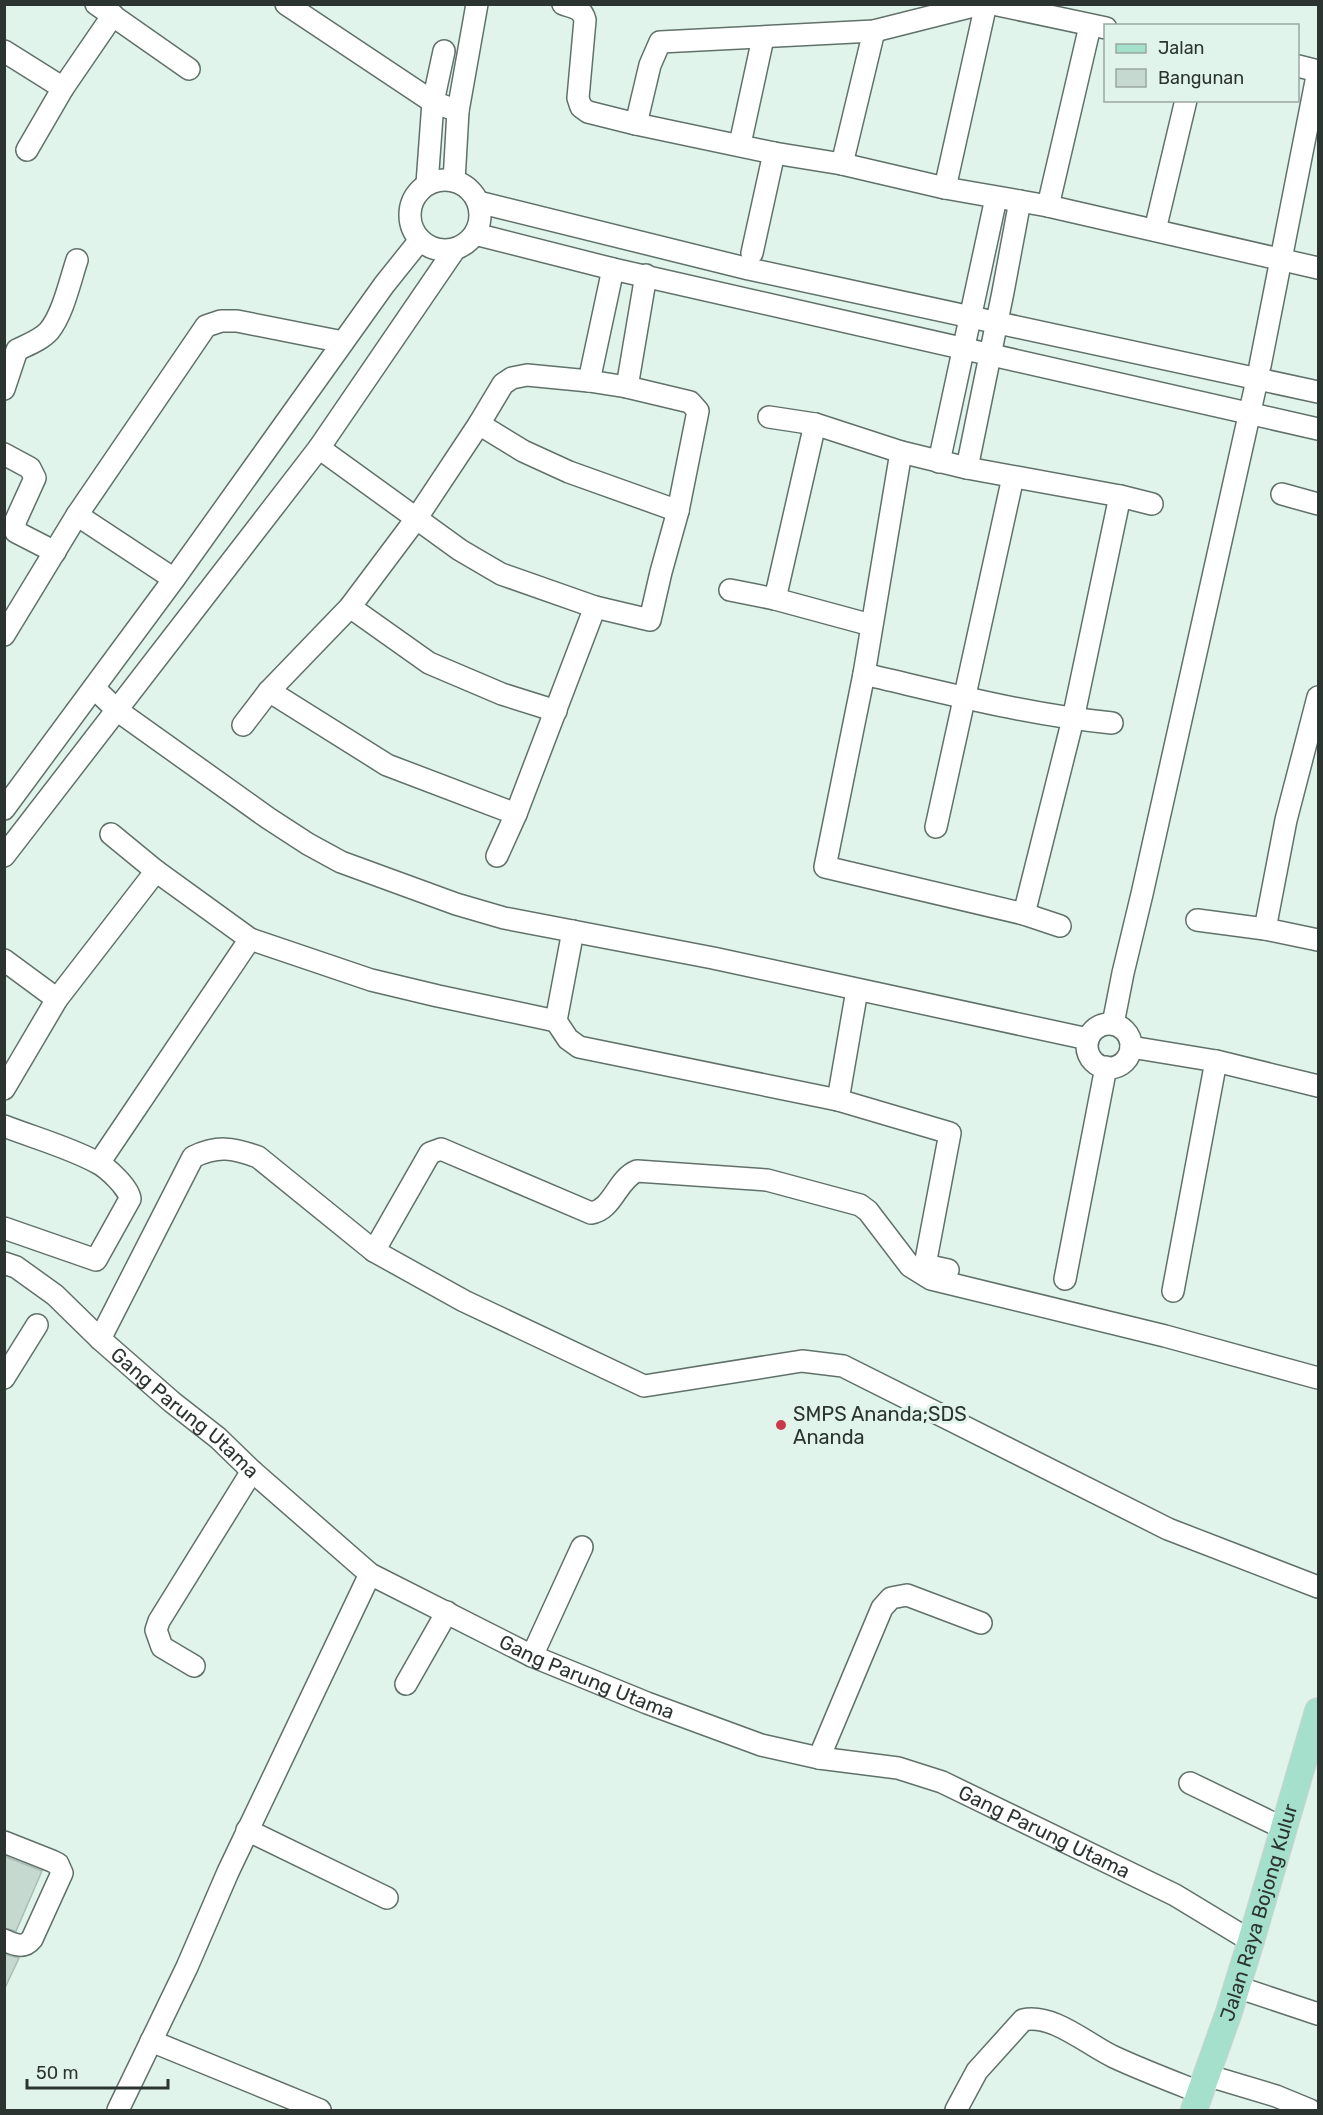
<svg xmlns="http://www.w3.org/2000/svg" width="1323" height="2115" viewBox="0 0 1323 2115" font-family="Rubik,sans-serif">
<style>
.building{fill:#c6d9d1;stroke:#aabdb5;stroke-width:1.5}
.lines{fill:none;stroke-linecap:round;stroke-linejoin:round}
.minor-casing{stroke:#60716a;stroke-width:24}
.major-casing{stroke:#d1d2d2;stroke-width:28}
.minor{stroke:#fff;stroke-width:21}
.major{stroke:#a4e0cb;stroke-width:26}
.poi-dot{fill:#ca3a4c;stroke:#e1f4ec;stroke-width:2}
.labels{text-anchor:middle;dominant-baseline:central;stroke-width:6;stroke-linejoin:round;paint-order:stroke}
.street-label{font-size:20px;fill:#2c3431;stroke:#e1f4ec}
.poi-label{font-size:20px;fill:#2c3431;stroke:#e1f4ec;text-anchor:start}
</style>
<rect width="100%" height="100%" fill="#e1f4ec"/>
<g class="building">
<path d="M4,1856L42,1871L16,1931L4,1928Z"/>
<path d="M4,1954L19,1958L4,1990Z"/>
</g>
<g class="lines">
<defs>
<g id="minor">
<path d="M96,4L189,69"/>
<path d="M286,4L433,102L458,111"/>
<path d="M563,4C574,8 582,8 585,20L578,98L581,107L588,112L636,124L774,153L842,164L945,188L1048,206L1318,268"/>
<path d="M993,4L1106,28"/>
<path d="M4,51L63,88"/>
<path d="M1298,66L1318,71"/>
<path d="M636,124L650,65L660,42L874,31L981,4"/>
<path d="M740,144L763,38"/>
<path d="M27,150L63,88L113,15"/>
<path d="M842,164L874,31"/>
<circle cx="445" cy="215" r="35"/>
<path d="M454,181L458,111L477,4"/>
<path d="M427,184L433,102L444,51"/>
<path d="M945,188L986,4"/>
<path d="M478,202L749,269L1318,392"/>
<path d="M1048,206L1090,26"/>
<path d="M1155,230L1186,100"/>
<path d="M475,234L613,269L1318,429"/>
<path d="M752,253L774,153"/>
<path d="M1260,366L1318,71"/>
<path d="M589,381L613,269"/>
<path d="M627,387L646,275"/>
<path d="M4,389L17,350C27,345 41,340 49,331C63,314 70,281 77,260"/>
<path d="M769,417L815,424L901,452L967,468L1120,496L1152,504"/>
<path d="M479,424L523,451L569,472L678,511"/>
<path d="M901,452L864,674L825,867L1024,914L1060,926"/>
<path d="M4,454L30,468L35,478L15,522L16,532L55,552"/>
<path d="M939,462L996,198"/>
<path d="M967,468L1003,292L1020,201"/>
<path d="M1282,494L1318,504"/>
<path d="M77,515L174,579"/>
<path d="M730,590L775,599L871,625"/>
<path d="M775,599L815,424"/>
<path d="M350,607L429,663L502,694L556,711"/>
<path d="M4,635L77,515L206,326L221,321H237L343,342"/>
<path d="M864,674C946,693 1028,715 1112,723"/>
<path d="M94,688L118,711L268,818L308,844L341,862L456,904L504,918L713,958L1088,1039"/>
<path d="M269,691L387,765L516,814"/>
<path d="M243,725L269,691L350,607L416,519L479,424L503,384L512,378L527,375L589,381L627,387L690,402L698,411L678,511L661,572L650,620L595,607L501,574L460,550L319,448"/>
<path d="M4,809L174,579L384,285L420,240"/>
<path d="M936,827L1013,477"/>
<path d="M111,834L156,871L250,939L371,980L438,996L556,1021"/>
<path d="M4,856L319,448L455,249"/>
<path d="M497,856L516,814L595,607"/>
<path d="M1024,914L1073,719L1120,496"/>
<path d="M1197,920L1265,929L1318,940"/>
<path d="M1265,929L1286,820L1318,697"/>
<path d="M573,931L556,1021L568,1039L579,1047L838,1100L950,1133L925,1265L948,1270"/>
<path d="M4,960L57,999"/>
<path d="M1113,1024L1123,973L1142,894L1257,380"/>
<circle cx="1109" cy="1046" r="22"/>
<path d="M1131,1047L1216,1061L1318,1086"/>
<path d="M4,1089L57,999L156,871"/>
<path d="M838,1100L857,990"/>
<path d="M4,1126C35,1138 68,1147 96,1162C107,1167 129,1188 130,1199L96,1260L4,1228"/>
<path d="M99,1163L250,939"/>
<path d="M374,1251L430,1153L441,1149L591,1213C613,1210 617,1179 637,1171L767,1180L860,1205L868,1211L910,1266L931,1279L1165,1336L1318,1378"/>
<path id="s1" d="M4,1263L16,1267L55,1295L100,1339L172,1402L218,1438L252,1471L370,1574L532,1656L647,1703L761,1745L819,1758L898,1768L942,1782L1175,1895L1251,1941"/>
<path d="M1065,1279L1106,1067"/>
<path d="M1173,1291L1216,1061"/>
<path d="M100,1339L193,1157C218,1145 233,1148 258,1157L374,1251L464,1301L644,1386L802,1361L843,1366L1168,1529L1318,1587"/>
<path d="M4,1378L37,1325"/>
<path d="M532,1656L582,1547"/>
<path d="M194,1666L162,1647L156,1630L159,1621L252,1471"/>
<path d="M406,1684L447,1612"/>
<path d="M819,1758L882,1608L891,1598L907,1595L981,1623"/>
<path d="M1190,1783L1285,1829"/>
<path d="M247,1830L387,1898"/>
<path d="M4,1842L52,1861L58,1864L62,1873L32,1939C24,1949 15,1945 4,1940"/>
<path d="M1237,1987L1318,2014"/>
<path d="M151,2041L320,2110"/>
<path d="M1206,2075L1276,2096L1310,2110"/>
<path d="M118,2110L187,1967L228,1872L370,1574"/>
<path d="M956,2110L977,2071L1023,2020C1053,2013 1088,2045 1114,2057C1142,2070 1171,2081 1199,2092"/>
</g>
<g id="major">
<path id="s2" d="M1194,2110L1229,2012L1251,1941L1318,1711"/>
</g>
</defs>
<use href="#minor" class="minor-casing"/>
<use href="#major" class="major-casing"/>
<use href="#minor" class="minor"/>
<use href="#major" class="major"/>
</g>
<circle class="poi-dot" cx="781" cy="1425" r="6"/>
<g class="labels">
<g class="street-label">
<text stroke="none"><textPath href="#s1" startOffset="236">Gang Parung Utama</textPath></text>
<text stroke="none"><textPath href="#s1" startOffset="722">Gang Parung Utama</textPath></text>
<text stroke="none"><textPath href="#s1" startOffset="1208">Gang Parung Utama</textPath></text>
<text stroke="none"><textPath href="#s2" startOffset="208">Jalan Raya Bojong Kulur</textPath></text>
</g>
<g class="poi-label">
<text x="793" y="1414">SMPS Ananda;SDS<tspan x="793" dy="23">Ananda</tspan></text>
</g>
</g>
<rect width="1323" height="2115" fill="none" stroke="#2c3431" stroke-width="12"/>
<rect x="1104" y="24" width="195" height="78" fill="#e1f4ec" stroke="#99a7a1" stroke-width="1.5"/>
<rect x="1116" y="44" width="30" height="9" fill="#a4e0cb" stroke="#99a7a1" stroke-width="1.5"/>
<text x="1158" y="54" font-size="18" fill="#2c3431">Jalan</text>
<rect x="1116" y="69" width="30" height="18" fill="#c6d9d1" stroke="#99a7a1" stroke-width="1.5"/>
<text x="1158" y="84" font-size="18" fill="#2c3431">Bangunan</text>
<path d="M27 2079v9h141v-9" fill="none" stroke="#2c3431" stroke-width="3"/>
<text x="36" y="2079" font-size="18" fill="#2c3431" stroke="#e1f4ec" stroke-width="4.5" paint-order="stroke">50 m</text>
</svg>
